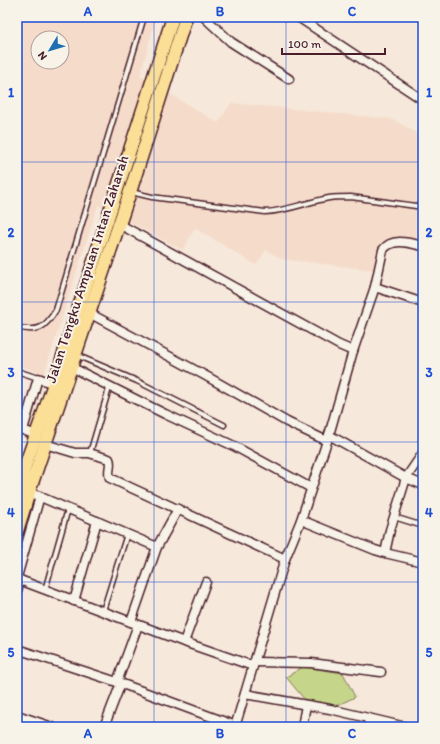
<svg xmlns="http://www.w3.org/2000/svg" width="440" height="744" viewBox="0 0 440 744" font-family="Itim,sans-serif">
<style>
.built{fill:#f5dbca;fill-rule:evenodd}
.green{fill:#c5d68a;stroke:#887a5a}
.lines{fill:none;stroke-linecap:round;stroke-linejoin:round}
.lane-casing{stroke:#4a1f2b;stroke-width:7}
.street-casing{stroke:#4a1f2b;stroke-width:11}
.primary-casing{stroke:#4a1f2b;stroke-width:15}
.lane{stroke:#f7f3e8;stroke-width:4}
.street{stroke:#f7f3e8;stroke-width:8}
.primary{stroke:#fbdf96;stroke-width:12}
.grid{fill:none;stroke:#1d4ed8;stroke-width:1;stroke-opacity:0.55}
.labels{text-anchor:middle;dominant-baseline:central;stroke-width:4;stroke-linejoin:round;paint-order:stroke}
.street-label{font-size:15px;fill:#4a1f2b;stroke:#f7f3e8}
.neatline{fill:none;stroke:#1d4ed8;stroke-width:1.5}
.grid-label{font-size:13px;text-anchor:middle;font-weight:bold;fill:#1d4ed8}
</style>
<rect width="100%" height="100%" fill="#f6e8da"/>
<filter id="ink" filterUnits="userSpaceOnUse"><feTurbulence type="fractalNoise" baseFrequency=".025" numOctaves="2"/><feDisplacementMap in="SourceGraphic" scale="8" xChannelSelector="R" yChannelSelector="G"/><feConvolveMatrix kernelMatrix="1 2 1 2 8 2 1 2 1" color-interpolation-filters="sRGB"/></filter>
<g filter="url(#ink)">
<path class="built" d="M17,17H156L140,76L218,123L231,103L391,119L417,133L423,148V242L400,238L394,239L382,249L374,270L282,259L266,250L256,265L195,228L183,250L98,205L44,374L17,365ZM38,38H62V62H38Z"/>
<path class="green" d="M303,667L343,673L355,697L336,706L305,700L286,677Z"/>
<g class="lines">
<defs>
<g id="lane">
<path d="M131,192L152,197L265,212C287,211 307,202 329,198C336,197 343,197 351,197L423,207"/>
<path d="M17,327C38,333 45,328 56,310L144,17"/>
<path d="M76,355L137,381L224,425"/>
<path d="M17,371L38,378"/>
<path d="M90,453L110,385"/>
<path d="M394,517L423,526"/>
<path d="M45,590L68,509"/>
<path d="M103,611L127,534"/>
</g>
<g id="street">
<path d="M204,17L231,42L289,79"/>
<path d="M298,17L423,100"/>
<path d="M119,224L339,345L353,351"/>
<path d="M375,287L423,303"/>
<path d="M89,313L206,376L287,422L327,441"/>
<path d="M71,367L165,414L234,446L311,488"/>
<path d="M36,435L23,430L38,378L54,384"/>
<path d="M329,435L406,478L423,485"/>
<path d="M45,444L75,453H89L109,459C112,465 107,471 110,478L285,559"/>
<path d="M423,453L406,478L390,530L385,553L423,562"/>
<path d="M29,492L157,547"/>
<path d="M301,520L375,550L385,553"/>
<path d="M17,577L40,496"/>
<path d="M17,579L184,642L253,666"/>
<path d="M17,591L20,580"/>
<path d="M74,601L97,521"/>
<path d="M131,622L157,547L178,509"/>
<path d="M184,642L206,582"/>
<path d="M17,649L117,682L236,726"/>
<path d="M254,662L311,663L381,672"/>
<path d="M117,682L138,625"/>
<path d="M245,694L330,709L406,727"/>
<path d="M17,715L52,727"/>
<path d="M104,727L121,683"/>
<path d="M235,727L285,559L301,520L329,435L353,351L375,287L383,250C392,237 410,243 423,246"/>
<path d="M302,727L306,705"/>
<path d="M368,727L369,719"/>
</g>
<g id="primary">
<path d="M17,496L25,466L56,378L173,17"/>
<path d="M17,531L29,492L130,192L186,17"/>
</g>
</defs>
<use href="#lane" class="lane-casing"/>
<use href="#street" class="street-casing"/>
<use href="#primary" class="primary-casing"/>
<use href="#lane" class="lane"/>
<use href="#street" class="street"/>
<use href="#primary" class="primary"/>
</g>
</g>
<path class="grid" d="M154,17V727M286,17V727M17,162H423M17,302H423M17,442H423M17,582H423"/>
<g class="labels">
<g class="street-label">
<text transform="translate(87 269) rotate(-72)">Jalan Tengku Ampuan Intan Zaharah</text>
</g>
</g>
<rect width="440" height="744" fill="none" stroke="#f7f3e8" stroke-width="44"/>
<g transform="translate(50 50) rotate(232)"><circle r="19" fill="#f7f3e8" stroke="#b29e9c"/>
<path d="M0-3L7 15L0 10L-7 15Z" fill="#1f6fb2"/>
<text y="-6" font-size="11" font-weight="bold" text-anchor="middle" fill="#4a1f2b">N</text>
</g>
<path d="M282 48v6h103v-6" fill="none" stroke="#4a1f2b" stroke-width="2"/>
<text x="288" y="48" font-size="12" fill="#4a1f2b" stroke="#f7f3e8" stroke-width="3" paint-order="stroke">100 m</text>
<rect x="22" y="22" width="396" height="700" class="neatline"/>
<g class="grid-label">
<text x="88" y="16">A</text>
<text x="220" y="16">B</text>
<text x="352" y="16">C</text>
<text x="11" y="97">1</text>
<text x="429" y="97">1</text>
<text x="11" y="237">2</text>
<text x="429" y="237">2</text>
<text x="11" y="377">3</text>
<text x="429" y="377">3</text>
<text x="11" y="517">4</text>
<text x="429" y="517">4</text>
<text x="11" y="657">5</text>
<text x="429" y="657">5</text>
<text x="88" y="738">A</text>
<text x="220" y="738">B</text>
<text x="352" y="738">C</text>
</g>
</svg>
